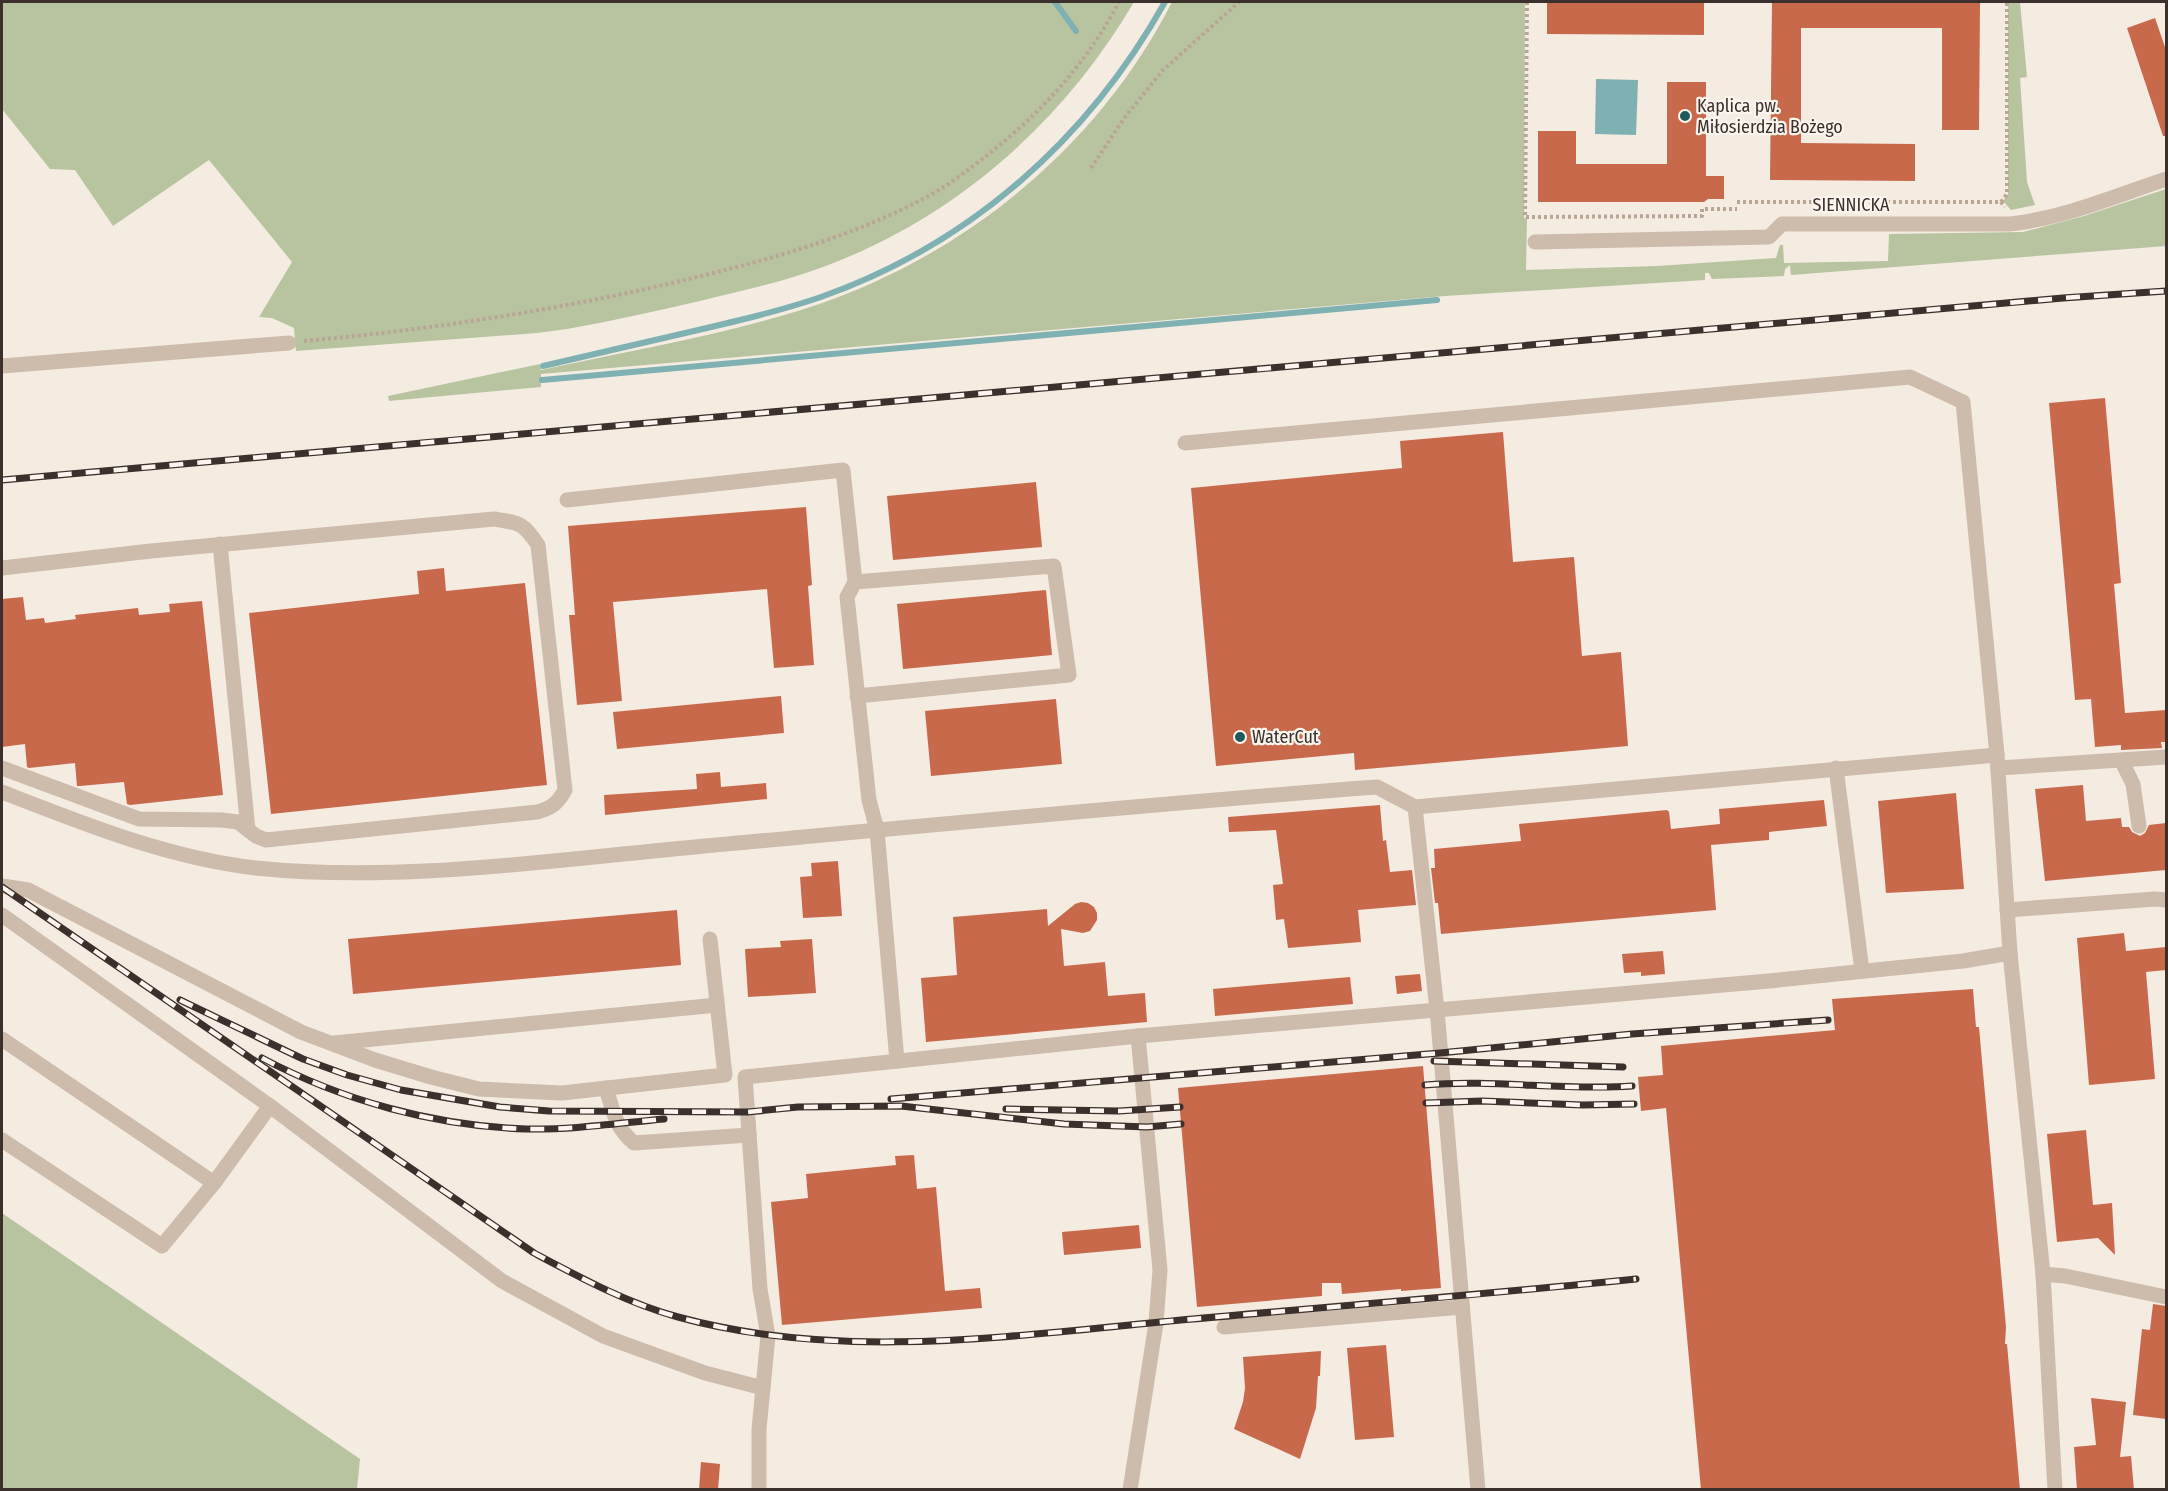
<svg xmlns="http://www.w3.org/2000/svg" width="2168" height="1491" viewBox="0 0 2168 1491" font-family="'Fira Sans Condensed',sans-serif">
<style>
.green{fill:#b8c4a0}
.water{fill:#7fb0b2}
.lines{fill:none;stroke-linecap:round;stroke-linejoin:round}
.stream{stroke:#7fb0b2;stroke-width:6}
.building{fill:#c8694b}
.path{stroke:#b9a596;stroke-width:4;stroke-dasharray:3 3;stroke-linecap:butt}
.minor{stroke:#cdbbac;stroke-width:15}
.rail-casing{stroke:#3b302b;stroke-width:7}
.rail{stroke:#fbf5ee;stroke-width:4.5;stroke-dasharray:14;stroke-linecap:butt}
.poi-dot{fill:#1f5a5e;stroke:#fbf5ee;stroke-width:2}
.labels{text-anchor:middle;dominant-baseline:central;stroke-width:4.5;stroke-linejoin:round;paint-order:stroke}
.poi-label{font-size:18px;fill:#3b302b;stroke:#fbf5ee;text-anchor:start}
.street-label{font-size:18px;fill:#3b302b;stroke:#fbf5ee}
</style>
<rect width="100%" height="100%" fill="#f4ebe1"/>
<g class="green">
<path d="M2,2H1134C1063,123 955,218 823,267C783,282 741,291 700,301C656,311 612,321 567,329L537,333L296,351L294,328L272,318L259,317L292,262L209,160L113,226L75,170L50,169L2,109Z"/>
<path d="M1172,2H1525L1524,218H1527L1526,270L1657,266L1776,258L1780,245H1783L1784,263L1888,261L1889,234L2023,232L2084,216L2166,189V246L1791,275L1790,265L1785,269L1784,276L1712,279L1709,273H1705V280L1445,296L541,374V387L389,401L388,396L540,364L541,370C637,349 744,332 836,298C979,244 1103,138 1172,2Z"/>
<path d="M2008,2H2020L2027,77L2020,78L2027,182L2035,205L2011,210L2003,201L2008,194Z"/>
<path d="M2,1213L360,1459L357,1489H2Z"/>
</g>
<path class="water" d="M1596,79L1638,80L1636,135L1595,134Z"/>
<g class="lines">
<g class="stream">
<path d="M1055,2L1076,31"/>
<path d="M543,366C593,354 644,343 694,331C737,321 780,311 821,297C971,244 1088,139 1165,2"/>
<path d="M542,380L1437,300"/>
</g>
</g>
<g class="building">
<path d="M1547,2H1704V35L1547,34Z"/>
<path d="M1772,2H1980L1979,130H1942V28H1801V143L1915,144V181L1770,180Z"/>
<path d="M2155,18L2166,50V136H2163L2127,28Z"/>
<path d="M1667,82H1706V176H1724V199H1708L1704,202H1538V131H1576V164H1667Z"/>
<path d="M2105,398L2121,583L2114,584L2125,713L2166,710V742H2161L2162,748L2121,750V745L2095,747L2091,699L2075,700L2049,403Z"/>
<path d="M1503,432L1513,562L1574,557L1582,656L1621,652L1628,746L1355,770L1354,753L1216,766L1191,488L1402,468L1400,441Z"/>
<path d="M1036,482L1042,547L893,560L887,496Z"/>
<path d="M806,507L812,585L808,586L814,665L774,668L767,589L613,602L622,701L577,705L569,615H575L568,526Z"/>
<path d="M444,568L446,591L525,583L547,785L271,814L249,613L419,594L417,571Z"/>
<path d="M1046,590L1052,655L903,669L897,604Z"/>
<path d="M23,597L26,620L44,618L45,623L76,619L75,615L138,608L139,615L170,612L169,604L202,601L223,795L130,805L127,804L124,782L80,786H77L75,763L29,768L27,767L25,744L2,747V599Z"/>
<path d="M781,696L784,733L617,749L613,712Z"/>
<path d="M1056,699L1062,764L931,776L925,711Z"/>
<path d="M720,772L721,787L766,783L767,799L605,815L604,795L697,789L696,774Z"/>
<path d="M2083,785L2086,821L2121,818L2122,827H2129L2132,832L2140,836L2145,833L2149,825L2166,823V870L2045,881L2035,789Z"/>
<path d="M1956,793L1964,889L1886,893L1878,801Z"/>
<path d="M1824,800L1827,826L1769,832V840L1711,845L1716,910L1441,934L1438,903H1435L1431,868H1435L1434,849L1521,841L1519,824L1667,810L1669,812L1671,829L1720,824L1719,809Z"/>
<path d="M1380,805L1383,841L1386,840L1390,872L1412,870L1416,905L1358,910L1361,942L1288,948L1284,919L1276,920L1273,885L1283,884L1276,830L1229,832L1228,817Z"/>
<path d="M838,861L842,916L803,918L800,877L812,876L811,863Z"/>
<path d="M1081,902L1088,903L1094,907L1097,913V920L1090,931L1083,933L1061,929L1064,966L1105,962L1108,996L1145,993L1147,1022L926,1042L921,978L957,975L953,917L1047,909L1048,926L1075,904Z"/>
<path d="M677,910L681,965L353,994L348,939Z"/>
<path d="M2124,933L2126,951L2166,947V970L2146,972L2155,1079L2089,1085L2077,938Z"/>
<path d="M812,939L816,993L748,997L745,949L781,947L780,941Z"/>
<path d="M1663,951L1665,974L1641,976V972L1624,973L1622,954Z"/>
<path d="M1420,974L1422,991L1397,994L1395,976Z"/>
<path d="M1350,977L1353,1004L1215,1016L1213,989Z"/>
<path d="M1973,989L1976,1027H1979L1981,1050L2006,1327L2005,1344H2007L2020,1490H1701L1666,1108L1641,1111L1638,1077L1663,1075L1661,1046L1835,1030L1832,999Z"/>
<path d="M1423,1066L1441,1288L1401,1291V1289L1342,1294L1341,1283H1322V1296L1197,1307L1178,1088Z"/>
<path d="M2086,1130L2093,1205L2112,1203L2115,1255L2098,1238L2057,1242L2047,1134Z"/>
<path d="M914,1155L917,1189L936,1187L945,1291L980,1288L982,1308L782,1325L771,1202L808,1198L806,1174L896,1165L895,1156Z"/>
<path d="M1139,1225L1141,1248L1064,1255L1062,1232Z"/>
<path d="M2153,1304L2166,1306V1419L2133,1415L2142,1329L2150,1330Z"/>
<path d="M1386,1345L1394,1437L1355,1440L1347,1348Z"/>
<path d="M1321,1351L1320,1376H1318L1316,1408L1300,1459L1234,1429L1243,1402L1245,1388L1243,1357Z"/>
<path d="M2091,1398L2126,1402L2120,1457L2131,1456L2134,1490H2077L2074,1447L2096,1445Z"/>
<path d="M701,1462L720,1464L718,1490H699Z"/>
</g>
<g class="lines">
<g class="path">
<path d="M1527,2L1525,217L1702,216V209H1737"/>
<path d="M1091,168L1125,117L1163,70L1239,2"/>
<path d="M1737,202H2001L2005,207"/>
<path d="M2001,202L2007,194V2"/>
<path d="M304,341C438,329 571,308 701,276C783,256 866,232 939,190C951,183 962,174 973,166C1033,122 1085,67 1119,2"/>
</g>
<g class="minor">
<path d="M1535,242L1769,237L1782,224H2010C2064,218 2115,196 2166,179"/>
<path d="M2,366L289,343"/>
<path d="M1185,443L1910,377L1963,402L1997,755L2010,953L2043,1274L2055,1490"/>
<path d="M567,500L843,470L855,582L847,597L869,800L877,830L897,1061"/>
<path d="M220,544L248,830"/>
<path d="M2,568L151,551L494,519C519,523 523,522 538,545L565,790C558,803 552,808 537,812L266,840L256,836L238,822L222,820L139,819L2,768"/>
<path d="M855,582L1054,566L1069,675L857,696"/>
<path d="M2121,760L2133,784L2139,826"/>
<path d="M1836,768L1862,971"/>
<path d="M1998,768L2166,757"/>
<path d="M2,792C84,824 168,858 256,868C400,883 550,860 695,847C922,826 1149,804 1377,787L1415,807L1997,755"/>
<path d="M1415,807L1437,1010L1478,1490"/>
<path d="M2,886L28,890L301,1032L375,1060L431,1077L479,1089L562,1093L725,1075L710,939"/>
<path d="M2007,910L2155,899L2166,900"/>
<path d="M2,915L270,1106L502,1281L603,1336L705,1373L763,1388"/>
<path d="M2,1039L214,1183L270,1106"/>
<path d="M334,1043L717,1005"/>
<path d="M606,1088C613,1111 615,1127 634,1143L749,1135"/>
<path d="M2,1140L162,1246L214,1183"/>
<path d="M2043,1274L2065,1276L2166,1297"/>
<path d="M1224,1327L1462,1307"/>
<path d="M759,1490V1429L768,1336L760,1289L745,1077L1138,1036L1769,981L1963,961L2010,953"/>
<path d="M1130,1490L1156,1323L1160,1270L1138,1036"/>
</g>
<defs>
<g id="rail">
<path d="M2,480L2063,298L2166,291"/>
<path d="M2,887L534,1253C581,1278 627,1303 678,1317C846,1363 1023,1334 1193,1319C1341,1306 1488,1294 1636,1279"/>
<path d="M180,1000L303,1059L347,1075L401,1090L500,1107L549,1111L748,1112L798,1107L901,1106L1064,1124L1147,1127L1181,1124"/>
<path d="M262,1058C343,1101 435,1126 526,1129C572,1130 619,1123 664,1119"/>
<path d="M1434,1061L1623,1067"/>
<path d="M1425,1085C1494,1079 1563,1091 1632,1086"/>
<path d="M891,1099L1440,1053L1632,1034L1828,1020"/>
<path d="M1426,1103L1482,1101L1583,1105L1634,1104"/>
<path d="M1006,1109L1119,1111L1180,1107"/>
</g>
</defs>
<use href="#rail" class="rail-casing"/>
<use href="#rail" class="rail"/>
</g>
<g class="poi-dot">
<circle cx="1685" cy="116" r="6"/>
<circle cx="1240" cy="737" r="6"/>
</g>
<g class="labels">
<g class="poi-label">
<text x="1697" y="106">Kaplica pw.<tspan x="1697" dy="21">Miłosierdzia Bożego</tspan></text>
<text x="1252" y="737">WaterCut</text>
</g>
<g class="street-label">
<text x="1851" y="205">SIENNICKA</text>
</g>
</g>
<rect width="2168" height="1491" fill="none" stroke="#3b302b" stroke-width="6"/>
</svg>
